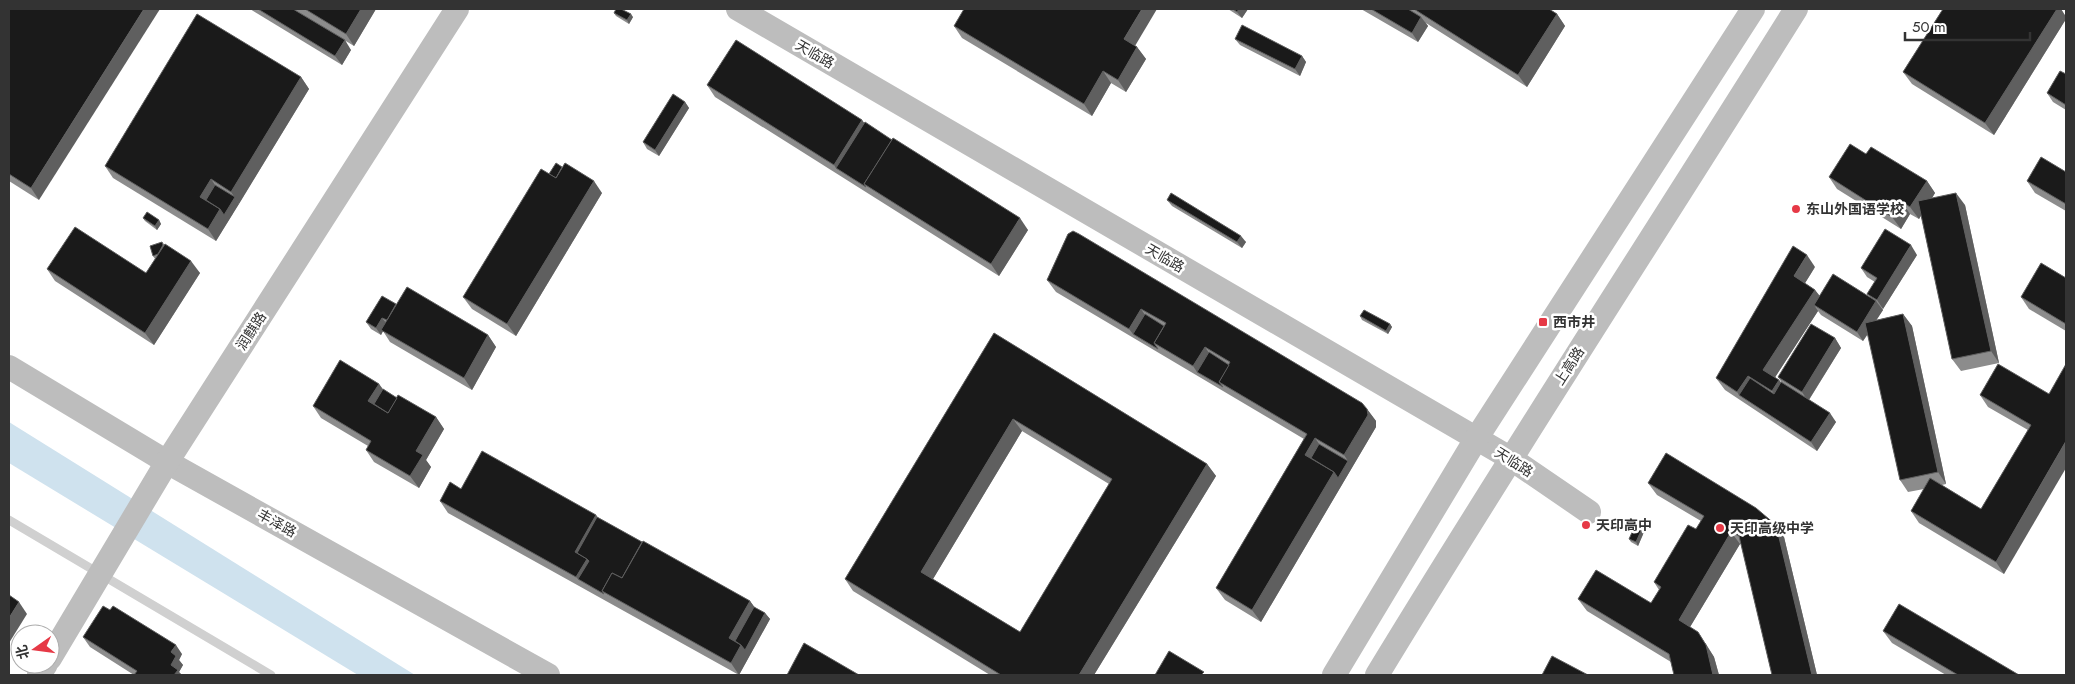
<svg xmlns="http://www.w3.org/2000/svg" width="2075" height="684" viewBox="0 0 2075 684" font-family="Jost,'Noto Sans SC',sans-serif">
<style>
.water{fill:#cfe2ee}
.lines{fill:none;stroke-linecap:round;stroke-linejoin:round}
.lane{stroke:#d0d0d0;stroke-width:9}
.secondary{stroke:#bdbdbd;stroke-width:24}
.wall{fill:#8c8c8c;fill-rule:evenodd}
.shaded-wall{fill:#5f5f5f}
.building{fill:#1a1a1a;stroke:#5f5f5f;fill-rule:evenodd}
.poi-dot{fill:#e63946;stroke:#fff;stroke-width:2}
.labels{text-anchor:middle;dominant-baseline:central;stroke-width:5;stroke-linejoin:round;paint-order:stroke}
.street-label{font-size:14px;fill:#333;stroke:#fff}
.poi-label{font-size:14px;font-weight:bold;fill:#333;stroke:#fff;text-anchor:start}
</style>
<rect width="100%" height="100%" fill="#fff"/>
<path class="water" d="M9,422L415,675H358L9,463Z"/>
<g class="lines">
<path class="lane" d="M9,520L271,675"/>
<g class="secondary">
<path d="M738,9L1510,458L1589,512"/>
<path d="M9,367L167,462L548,675"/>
<path d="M50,658L167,462L457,9"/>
<path d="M39,675L46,664"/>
<path d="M1334,675L1476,439L1753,9"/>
<path d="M1377,675C1513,451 1657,231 1796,9"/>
</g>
</g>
<g class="wall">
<path d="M9,9L39,200L9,181Z"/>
<path d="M250,9H293L351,50L342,65Z"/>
<path d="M293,9H376L354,46Z"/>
<path d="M1228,9H1248L1242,18Z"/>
<path d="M1361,9H1549L1557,14L1565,26L1527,87L1426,23L1428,26L1418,42Z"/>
<path d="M1943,9H2061L2066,17V19L1994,135L1912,84L1903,72Z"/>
<path d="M614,13L633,17L629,24L616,16Z"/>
<path d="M954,26L1136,46L1137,47L1146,59L1126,92L1111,83L1092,116L962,38Z"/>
<path d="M1235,39L1302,56L1306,62L1300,76L1240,45Z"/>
<path d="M2066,74V110L2053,102L2047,93Z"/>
<path d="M301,77L309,89L216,241L113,178L105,166Z"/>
<path d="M707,85L862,120L864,123L1028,230L999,276L715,97Z"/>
<path d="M685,102L689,108L659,156L647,149L643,142Z"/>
<path d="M1866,154L1927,181L1935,193L1932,198L1965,205L1999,363L1961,371L1952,359L1921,215L1919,219L1910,214L1901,229L1837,189L1829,177Z"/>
<path d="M2066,172V211L2035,193L2027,181Z"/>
<path d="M549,174L602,193L516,336L472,309L463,297Z"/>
<path d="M1167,200L1246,242L1242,248L1172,206Z"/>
<path d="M143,218L159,220L161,224L157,230L145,221Z"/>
<path d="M1068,234L1367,409L1376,421V427L1261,622L1225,600L1216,588L1304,439L1056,292L1047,280Z"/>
<path d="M162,242L164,244L200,273L154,345L55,281L47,269L146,273L155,259L153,256Z"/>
<path d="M1917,255L1883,309L1881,307L1883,310L1876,320L1903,314L1912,326L1946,484L1942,485L1981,509L2028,430L1988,407L1980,395L2049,394L2004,574L1919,523L1911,511L1924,489L1908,492L1900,480L1868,334L1863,341L1821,315L1818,311L1775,377L1779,380L1782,383L1778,377L1835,338L1841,348L1809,400L1836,422L1817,451L1725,390L1716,378L1815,267L1805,283L1815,290L1820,296L1870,297L1867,294L1875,282L1867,277L1861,268Z"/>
<path d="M2066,278V331L2029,309L2021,297Z"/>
<path d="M396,304L488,335L496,347L472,390L390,342L383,331L381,335L371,329L366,322Z"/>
<path d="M1360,316L1390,324L1392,327L1388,334L1362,320Z"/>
<path d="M994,333L1207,464L1216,476L1094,675H990L853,591L845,579ZM1022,431L1109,484L1020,632L933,579Z"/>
<path d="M379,384L383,389L397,398L436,417L444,429L426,460L431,467L419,488L374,462L366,450L368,446L321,418L313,406Z"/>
<path d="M1648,483L1776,525L1784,537L1817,675H1772L1741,544H1740L1690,627L1706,644L1714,657L1719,675H1674L1671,662L1587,611L1578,599L1651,603L1659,590L1654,582L1696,529L1701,521L1657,495Z"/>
<path d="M461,489L596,515L597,517L642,542L750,601L754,607L765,613L770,619L739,675L448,513L440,501Z"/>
<path d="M1647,525L1638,546L1631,542L1629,539Z"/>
<path d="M1883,631L2019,675H1946L1892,643Z"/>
<path d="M83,637L182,654L179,660L183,665L179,672L182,675H134L90,647Z"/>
</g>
<g class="shaded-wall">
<path d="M144,9H160L39,200L31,188Z"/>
<path d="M361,9H376L354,46L346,34Z"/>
<path d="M1142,9H1157L1132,51L1124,39Z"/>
<path d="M1239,9H1248L1242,18L1237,12Z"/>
<path d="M2057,9H2061L2066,17V19L1994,135L1985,123Z"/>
<path d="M631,14L633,17L629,24L627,20Z"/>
<path d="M1557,14L1565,26L1527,87L1518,75Z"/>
<path d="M1421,17L1428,26L1418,42L1412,33Z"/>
<path d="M345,40L351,50L342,65L335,56Z"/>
<path d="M1137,47L1146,59L1126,92L1118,80Z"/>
<path d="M1302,56L1306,62L1300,76L1295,69Z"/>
<path d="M1103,71L1111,83L1092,116L1084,104Z"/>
<path d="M301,77L309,89L239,204L231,192Z"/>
<path d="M685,102L689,108L659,156L655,150Z"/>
<path d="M862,120L871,132L836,168L834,165Z"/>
<path d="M211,179L219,191L210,206L200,197Z"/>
<path d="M594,181L602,193L516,336L507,324Z"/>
<path d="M1927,181L1935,193L1919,219L1910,207Z"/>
<path d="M1956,193L1965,205L1999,363L1991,351Z"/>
<path d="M235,197L239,204L216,241L208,229L220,209Z"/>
<path d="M1902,202L1910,214L1901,229L1892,217Z"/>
<path d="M1020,218L1028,230L999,276L991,264Z"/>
<path d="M159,220L161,224L157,230L155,226Z"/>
<path d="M1241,236L1246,242L1242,248L1237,242Z"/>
<path d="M1911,245L1917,255L1883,309L1877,300Z"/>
<path d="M1807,255L1815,267L1802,288L1794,276Z"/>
<path d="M191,261L200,273L154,345L145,333Z"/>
<path d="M1815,290L1824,302L1814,305L1818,311L1772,382L1763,370Z"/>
<path d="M1876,301L1883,310L1863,341L1857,332Z"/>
<path d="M1141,309L1149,321L1133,334L1129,329Z"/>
<path d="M1903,314L1912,326L1946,484L1938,472Z"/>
<path d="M382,318L387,324L381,330L383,331L381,335L376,328Z"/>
<path d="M1390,324L1392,327L1388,334L1386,331Z"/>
<path d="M488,335L496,347L472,390L464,378Z"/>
<path d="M1835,338L1841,348L1808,401L1802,392Z"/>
<path d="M1205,347L1213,359L1197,372L1193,366Z"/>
<path d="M1748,376L1756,388L1739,395L1737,392Z"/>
<path d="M1779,380L1788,392L1780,403L1772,391Z"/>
<path d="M379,384L387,396L378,410L368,401Z"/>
<path d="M1367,409L1376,421V427L1261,622L1252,610L1334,472L1348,461L1344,455Z"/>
<path d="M1830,413L1836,422L1817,451L1811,442Z"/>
<path d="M436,417L444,429L426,460L431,467L419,488L410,476L416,451Z"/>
<path d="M1013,419L1022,431L930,584L921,572Z"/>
<path d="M1315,438L1324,451L1315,464L1305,455Z"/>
<path d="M2066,441V468L2004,574L1996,562Z"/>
<path d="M1207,464L1216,476L1094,675H1079Z"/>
<path d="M596,515L604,527L586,560L575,552Z"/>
<path d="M1645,522L1647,525L1638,546L1636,542Z"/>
<path d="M1776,525L1784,537L1817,675H1812Z"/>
<path d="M1731,532L1740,544L1687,632L1679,620Z"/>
<path d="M587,559L595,571L578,579L576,577Z"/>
<path d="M750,601L759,613H765L770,619L739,675L731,663L729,638Z"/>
<path d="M19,602L27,614L9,643V618Z"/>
<path d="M1698,632L1714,657L1719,675H1713Z"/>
<path d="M176,645L182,654L179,660L183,665L179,672L182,675H174L171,665V652Z"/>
</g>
<g class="building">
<path d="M9,9H144L31,188L9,174Z"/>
<path d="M258,9H293L345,40L335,56Z"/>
<path d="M305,9H361L346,34Z"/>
<path d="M616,9H621L631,14L627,20L614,13Z"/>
<path d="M964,9H1142L1124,39L1137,47L1118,80L1103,71L1084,104L954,26Z"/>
<path d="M1233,9H1239L1237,12Z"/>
<path d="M1371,9H1408L1421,17L1412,33Z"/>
<path d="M1414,9H1549L1557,14L1518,75Z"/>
<path d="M1943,9H2057L1985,123L1903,72Z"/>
<path d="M197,14L301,77L231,192L211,179L200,197L220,209L208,229L105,166Z"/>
<path d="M1242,25L1302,56L1295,69L1235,39Z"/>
<path d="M736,40L862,120L834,165L707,85Z"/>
<path d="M2060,71L2066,74V105L2047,93Z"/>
<path d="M673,94L685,102L655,150L643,142Z"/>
<path d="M865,122L892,140L864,184L866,187L836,168Z"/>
<path d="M893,138L1020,218L991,264L864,184Z"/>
<path d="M1850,144L1866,154L1871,147L1927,181L1910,207L1902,202L1892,217L1829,177Z"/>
<path d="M2041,157L2066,172V204L2027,181Z"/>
<path d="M556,163L562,167L556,178L549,174Z"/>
<path d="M565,163L594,181L507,324L463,297L541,169L556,178Z"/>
<path d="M215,185L235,197L224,215L220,209L206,200Z"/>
<path d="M1171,193L1241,236L1237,242L1167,200Z"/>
<path d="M1956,193L1991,351L1952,359L1918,201Z"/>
<path d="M147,212L159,220L155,226L143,218Z"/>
<path d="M75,227L146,273L165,244L191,261L145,333L47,269Z"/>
<path d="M1885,229L1911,245L1877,300L1867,294L1877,278L1861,268Z"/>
<path d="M1073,231L1079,234L1362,403L1367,409L1368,415L1344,455L1315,438L1305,455L1334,472L1252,610L1216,588L1307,434L1219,382L1230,362L1205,347L1193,366L1154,343L1166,323L1141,309L1129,329L1047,280L1068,234Z"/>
<path d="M162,242L163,245L158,254L153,256L150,246Z"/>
<path d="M1793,246L1807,255L1794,276L1815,290L1763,370L1779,380L1772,391L1748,376L1737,392L1716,378Z"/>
<path d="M2041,263L2066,278V324L2021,297Z"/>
<path d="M1833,274L1876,301L1857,332L1814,305Z"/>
<path d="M407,287L488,335L464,378L381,330Z"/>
<path d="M382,296L396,304L387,320L382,318L376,328L366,322Z"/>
<path d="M1364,310L1390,324L1386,331L1360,316Z"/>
<path d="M1145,314L1164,326L1154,343L1158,349L1133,334Z"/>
<path d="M1903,314L1938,472L1900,480L1865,323Z"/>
<path d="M1811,324L1835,338L1802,392L1778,377Z"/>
<path d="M994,333L1207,464L1079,675H1001L845,579ZM1013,419L1112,479L1020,632L921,572Z"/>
<path d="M1209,352L1229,365L1219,382L1223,387L1197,372Z"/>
<path d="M340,360L379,384L368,401L388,413L398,395L436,417L416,451L423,455L410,476L366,450L371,441L313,406Z"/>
<path d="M1998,364L2049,394L2066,364V441L1996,562L1911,511L1930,478L1981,509L2031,425L1980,395Z"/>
<path d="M1750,378L1774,394L1781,382L1830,413L1811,442L1739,395Z"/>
<path d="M383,389L397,398L388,413L374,404Z"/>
<path d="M1319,444L1348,461L1338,478L1334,472L1311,458Z"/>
<path d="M482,451L596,515L575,552L587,559L576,577L440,501L450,482L461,489Z"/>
<path d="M1666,453L1756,508L1776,525L1812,675H1772L1739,536L1731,532L1679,620L1698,632L1706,645L1713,675H1674L1669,654L1578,599L1596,570L1651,603L1661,587L1654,582L1688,525L1696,529L1704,516L1648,483Z"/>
<path d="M597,517L642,542L622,578L612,573L602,591L604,594L578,579L589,561L587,559L577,553Z"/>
<path d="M1638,519L1645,522L1636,542L1629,539Z"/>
<path d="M643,541L750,601L729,638L741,645L731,663L602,591L612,573L622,578Z"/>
<path d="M9,595L19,602L9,618Z"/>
<path d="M1899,604L2019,675H1958L1883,631Z"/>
<path d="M103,606L110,610L113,606L176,645L171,652L176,656L171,665L178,670L174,675H134L137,671L83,637Z"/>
<path d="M754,607L765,613L745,650L741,645L735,641Z"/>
<path d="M804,643L859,675H787Z"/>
<path d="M1169,651L1204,672L1201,675H1155Z"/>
<path d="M1552,656L1588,675H1542Z"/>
</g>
<g class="poi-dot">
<circle cx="1796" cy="209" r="5"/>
<rect x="1538" y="317" width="10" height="10" rx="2.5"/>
<circle cx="1586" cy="525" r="5"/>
<circle cx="1720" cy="528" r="5"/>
</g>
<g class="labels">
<g class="street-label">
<text transform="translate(815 54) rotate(30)">天临路</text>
<text transform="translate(1165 258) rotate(30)">天临路</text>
<text transform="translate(251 331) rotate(-57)">润麒路</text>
<text transform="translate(1569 366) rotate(-57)">上高路</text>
<text transform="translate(1514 462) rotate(32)">天临路</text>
<text transform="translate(277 523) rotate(29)">丰泽路</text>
</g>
<g class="poi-label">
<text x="1806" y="209">东山外国语学校</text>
<text x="1553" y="322">西市井</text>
<text x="1596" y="525">天印高中</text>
<text x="1730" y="528">天印高级中学</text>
</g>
</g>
<rect width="2075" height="684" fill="none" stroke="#333333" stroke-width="20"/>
<g transform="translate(35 649) rotate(256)"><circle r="24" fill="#ffffff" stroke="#adadad"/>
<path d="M0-4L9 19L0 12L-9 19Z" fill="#e63946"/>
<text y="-8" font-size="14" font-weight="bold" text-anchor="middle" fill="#333333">北</text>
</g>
<path d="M1905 32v8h125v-8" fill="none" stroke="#333333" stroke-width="2.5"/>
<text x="1912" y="32" font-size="15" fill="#333333" stroke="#ffffff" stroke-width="4" paint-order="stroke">50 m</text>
</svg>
